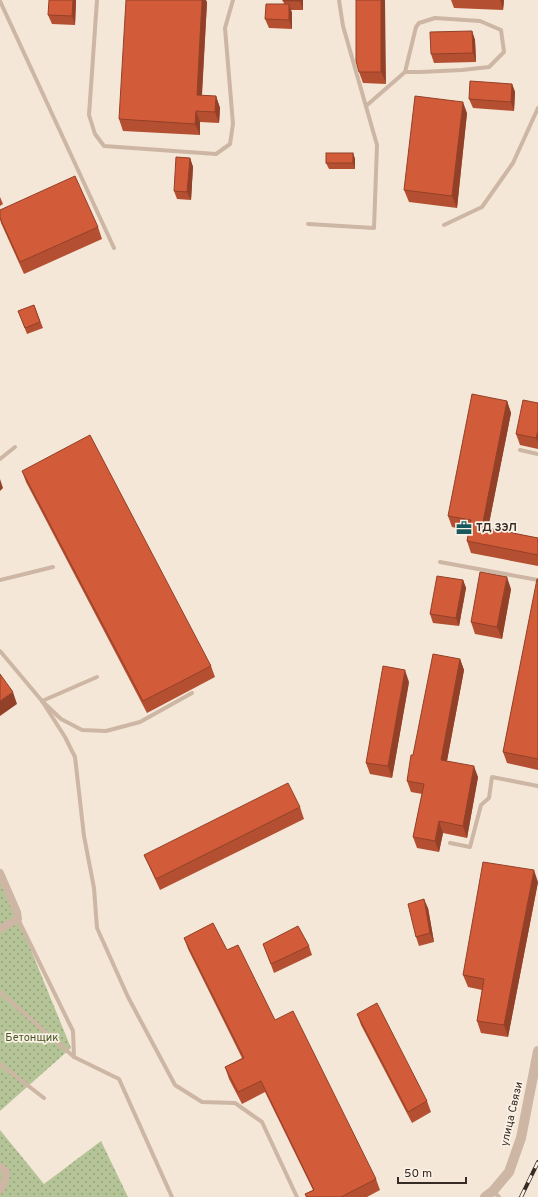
<svg xmlns="http://www.w3.org/2000/svg" width="538" height="1197" viewBox="0 0 538 1197" font-family="Overpass,sans-serif">
<style>
.green{fill:url(#green-dots)}
.lines{fill:none;stroke-linecap:round;stroke-linejoin:round}
.service{stroke:#cdb6a3;stroke-width:4}
.minor{stroke:#cdb6a3;stroke-width:8}
.tertiary{stroke:#cdb6a3;stroke-width:10}
.rail-casing{stroke:#372b26;stroke-width:4}
.rail{stroke:#fbf1e5;stroke-width:2.5;stroke-dasharray:8;stroke-linecap:butt}
.wall{fill:#b54f31}
.shaded-wall{fill:#934028}
.building{fill:#d25c39;stroke:#934028}
.labels{text-anchor:middle;dominant-baseline:central;stroke-width:3.5;stroke-linejoin:round;paint-order:stroke}
.poi-label{font-size:11px;font-weight:bold;fill:#372b26;stroke:#fbf1e5;text-anchor:start}
.park-label{font-size:11px;fill:#475827;stroke:#fbf1e5}
.street-label{font-size:11px;fill:#372b26;stroke:#fbf1e5}
</style>
<defs>
<pattern id="green-dots" width="8" height="8" patternUnits="userSpaceOnUse"><rect width="8" height="8" fill="#b5c497"/><path d="M2 2h.1M6 6h.1" fill="none" stroke="#949f7b" stroke-width="1.8" stroke-linecap="round"/></pattern>
</defs>
<rect width="100%" height="100%" fill="#f4e7d8"/>
<g class="green">
<path d="M0,874L71,1048L0,1111Z"/>
<path d="M0,1130L44,1184L101,1141L128,1197H0Z"/>
</g>
<g class="lines">
<g class="service">
<path d="M97,0L89,115L95,134L104,146L216,154L230,144L233,124L225,28L233,0"/>
<path d="M0,1L114,248"/>
<path d="M366,106L405,72H420L462,70L489,67L504,52L501,30L480,21L435,18L419,23L416,27L405,72"/>
<path d="M308,224L374,228L377,145L343,26L339,0"/>
<path d="M444,225L482,207L513,163L538,108"/>
<path d="M520,450L538,454"/>
<path d="M0,459L15,447"/>
<path d="M440,562L538,580"/>
<path d="M0,580L53,567"/>
<path d="M0,651L42,701L65,737L75,757L84,836L94,888L97,928L128,997L175,1085L202,1102L235,1103L262,1122L297,1197"/>
<path d="M97,677L42,701L61,719L82,730L106,731L140,722L192,693"/>
<path d="M450,843L470,847L481,805L489,798L492,777L538,786"/>
<path d="M18,919L73,1031L74,1057L119,1079L172,1197"/>
<path d="M0,992L74,1057"/>
<path d="M0,1064L44,1098"/>
<path d="M493,1191L499,1197"/>
</g>
<g class="minor">
<path d="M0,873L17,912L18,919L0,929"/>
<path d="M0,1167L6,1171C6,1180 5,1184 0,1190"/>
</g>
<path class="tertiary" d="M485,1197L493,1191L509,1172L521,1138L538,1051"/>
<defs>
<path id="rail" d="M521,1197L538,1162"/>
</defs>
<use href="#rail" class="rail-casing"/>
<use href="#rail" class="rail"/>
</g>
<g class="wall">
<path d="M76,0L75,25L52,24L48,15Z"/>
<path d="M283,0H303V10H291L292,13V29L269,28L265,19L284,4Z"/>
<path d="M356,0L386,84L363,83L359,72Z"/>
<path d="M451,0H504L503,10L454,8Z"/>
<path d="M207,2L202,96H216L220,108L219,123L200,122V135L123,131L119,119Z"/>
<path d="M472,31L475,40L476,62L434,63L431,54Z"/>
<path d="M512,84L515,92L514,111L473,108L469,99Z"/>
<path d="M467,113L457,208L409,202L404,190Z"/>
<path d="M353,153L355,159V169H329L326,163Z"/>
<path d="M190,158L193,167L191,200L177,199L174,191Z"/>
<path d="M0,197L3,204L0,206Z"/>
<path d="M0,210L98,227L102,239L24,274L1,223L0,219Z"/>
<path d="M34,305L43,328L27,334L18,311Z"/>
<path d="M507,401L511,413L488,528L538,538V566L471,553L467,541L469,531L452,527L448,516Z"/>
<path d="M538,403V449L520,445L516,434Z"/>
<path d="M22,471L211,666L215,677L147,713L26,482Z"/>
<path d="M538,579V770L507,763L503,752Z"/>
<path d="M463,580L466,588L459,626L433,623L430,614Z"/>
<path d="M511,589L502,639L475,634L471,622Z"/>
<path d="M460,659L464,670L447,761L478,777L467,838L443,833L439,852L417,848L413,837L422,794L411,792L407,781L413,755Z"/>
<path d="M409,682L392,778L370,774L366,763Z"/>
<path d="M300,807L304,819L160,890L149,866L144,855Z"/>
<path d="M538,882L508,1037L481,1033L477,1021L482,990L468,987L463,975Z"/>
<path d="M428,908L434,942L419,946L416,937Z"/>
<path d="M184,938L227,950L275,1020L376,1179L380,1190L367,1197H306L305,1194L313,1190L265,1092L242,1104L229,1079L225,1067L242,1058L188,949Z"/>
<path d="M263,944L309,946L312,955L274,973Z"/>
<path d="M357,1014L427,1101L431,1112L412,1123L361,1025Z"/>
</g>
<g class="shaded-wall">
<path d="M73,0H76L75,25L72,16Z"/>
<path d="M202,0H206L207,2L201,107L197,95Z"/>
<path d="M300,0H303V10L300,1Z"/>
<path d="M381,0H385L386,84L381,72Z"/>
<path d="M500,0H504L503,10Z"/>
<path d="M289,4L292,13V29L289,20Z"/>
<path d="M472,31L475,40L476,62L473,53Z"/>
<path d="M512,84L515,92L514,111L511,102Z"/>
<path d="M216,96L220,108L219,123L215,112Z"/>
<path d="M463,102L467,113L457,208L452,196Z"/>
<path d="M196,111L200,122V135L195,124Z"/>
<path d="M353,153L355,159V169L353,163Z"/>
<path d="M190,158L193,167L191,200L187,192Z"/>
<path d="M507,401L511,413L486,539L482,527Z"/>
<path d="M538,431V443L536,438Z"/>
<path d="M0,479L3,488L0,491Z"/>
<path d="M507,577L511,589L502,639L497,627Z"/>
<path d="M463,580L466,588L459,626L456,618Z"/>
<path d="M460,659L464,670L445,771L441,760Z"/>
<path d="M405,670L409,682L392,778L388,766Z"/>
<path d="M13,692L17,704L0,716V701Z"/>
<path d="M474,766L478,777L467,838L463,826Z"/>
<path d="M439,821L443,833L439,852L435,841Z"/>
<path d="M534,870L538,882L508,1037L504,1025Z"/>
<path d="M424,899L428,908L434,942L430,933Z"/>
</g>
<g class="building">
<path d="M49,0H73L72,16L48,15Z"/>
<path d="M126,0H202L197,95L216,96L215,112L196,111L195,124L119,119Z"/>
<rect x="283" y="0" width="17" height="1"/>
<path d="M356,0H381V72H359L356,61Z"/>
<path d="M266,4H289V20L265,19Z"/>
<path d="M472,31L473,53L431,54L430,32Z"/>
<path d="M470,81L512,84L511,102L469,99Z"/>
<path d="M415,96L463,102L452,196L404,190Z"/>
<rect x="326" y="153" width="27" height="10"/>
<path d="M176,157L190,158L187,192L174,191Z"/>
<path d="M75,176L98,227L20,262L0,218V210Z"/>
<path d="M34,305L40,322L25,328L18,311Z"/>
<path d="M472,394L507,401L482,527L538,538V555L467,541L471,520L448,516Z"/>
<path d="M523,400L538,403V431L536,438L516,434Z"/>
<path d="M90,435L211,666L143,701L22,471Z"/>
<path d="M480,572L507,577L497,627L471,622Z"/>
<path d="M437,576L463,580L456,618L430,614Z"/>
<path d="M537,579H538V759L503,752Z"/>
<path d="M433,654L460,659L441,760L474,766L463,826L439,821L435,841L413,837L424,784L407,781L411,755H413Z"/>
<path d="M383,666L405,670L388,766L366,763Z"/>
<path d="M0,674L13,692L0,701Z"/>
<path d="M288,783L300,807L156,879L144,855Z"/>
<path d="M483,862L534,870L504,1025L477,1021L484,979L463,975Z"/>
<path d="M424,899L430,933L416,937L408,904Z"/>
<path d="M213,923L227,950L238,945L275,1020L293,1011L376,1179L341,1197H307L305,1194L314,1190L261,1081L238,1092L225,1067L244,1058L184,938Z"/>
<path d="M298,926L309,946L271,964L263,944Z"/>
<path d="M377,1003L427,1101L408,1112L357,1014Z"/>
</g>
<defs>
<symbol id="office-bare" viewBox="-9 -9 18 18"><path d="M-6-3h4V-5.5h4V-3h4V5H-6ZM-1-4.5V-3h2v-1.5ZM-6 0V1H6V0Z" fill="#18595d" stroke="#fbf1e5" stroke-width="2.5" paint-order="stroke"/></symbol>
</defs>
<g fill-rule="evenodd">
<use href="#office-bare" x="453" y="517" width="22" height="22"/>
</g>
<g class="labels">
<g class="poi-label">
<text x="476" y="528">ТД ЗЭЛ</text>
</g>
<g class="park-label">
<text x="32" y="1038">Бетонщик</text>
</g>
<g class="street-label">
<text transform="translate(512 1114) rotate(-77)">улица Связи</text>
</g>
</g>
<path d="M398 1177v6h68v-6" fill="none" stroke="#372b26" stroke-width="2"/>
<text x="404" y="1177" font-size="12" fill="#372b26" stroke="#fbf1e5" stroke-width="3" paint-order="stroke">50 m</text>
</svg>
